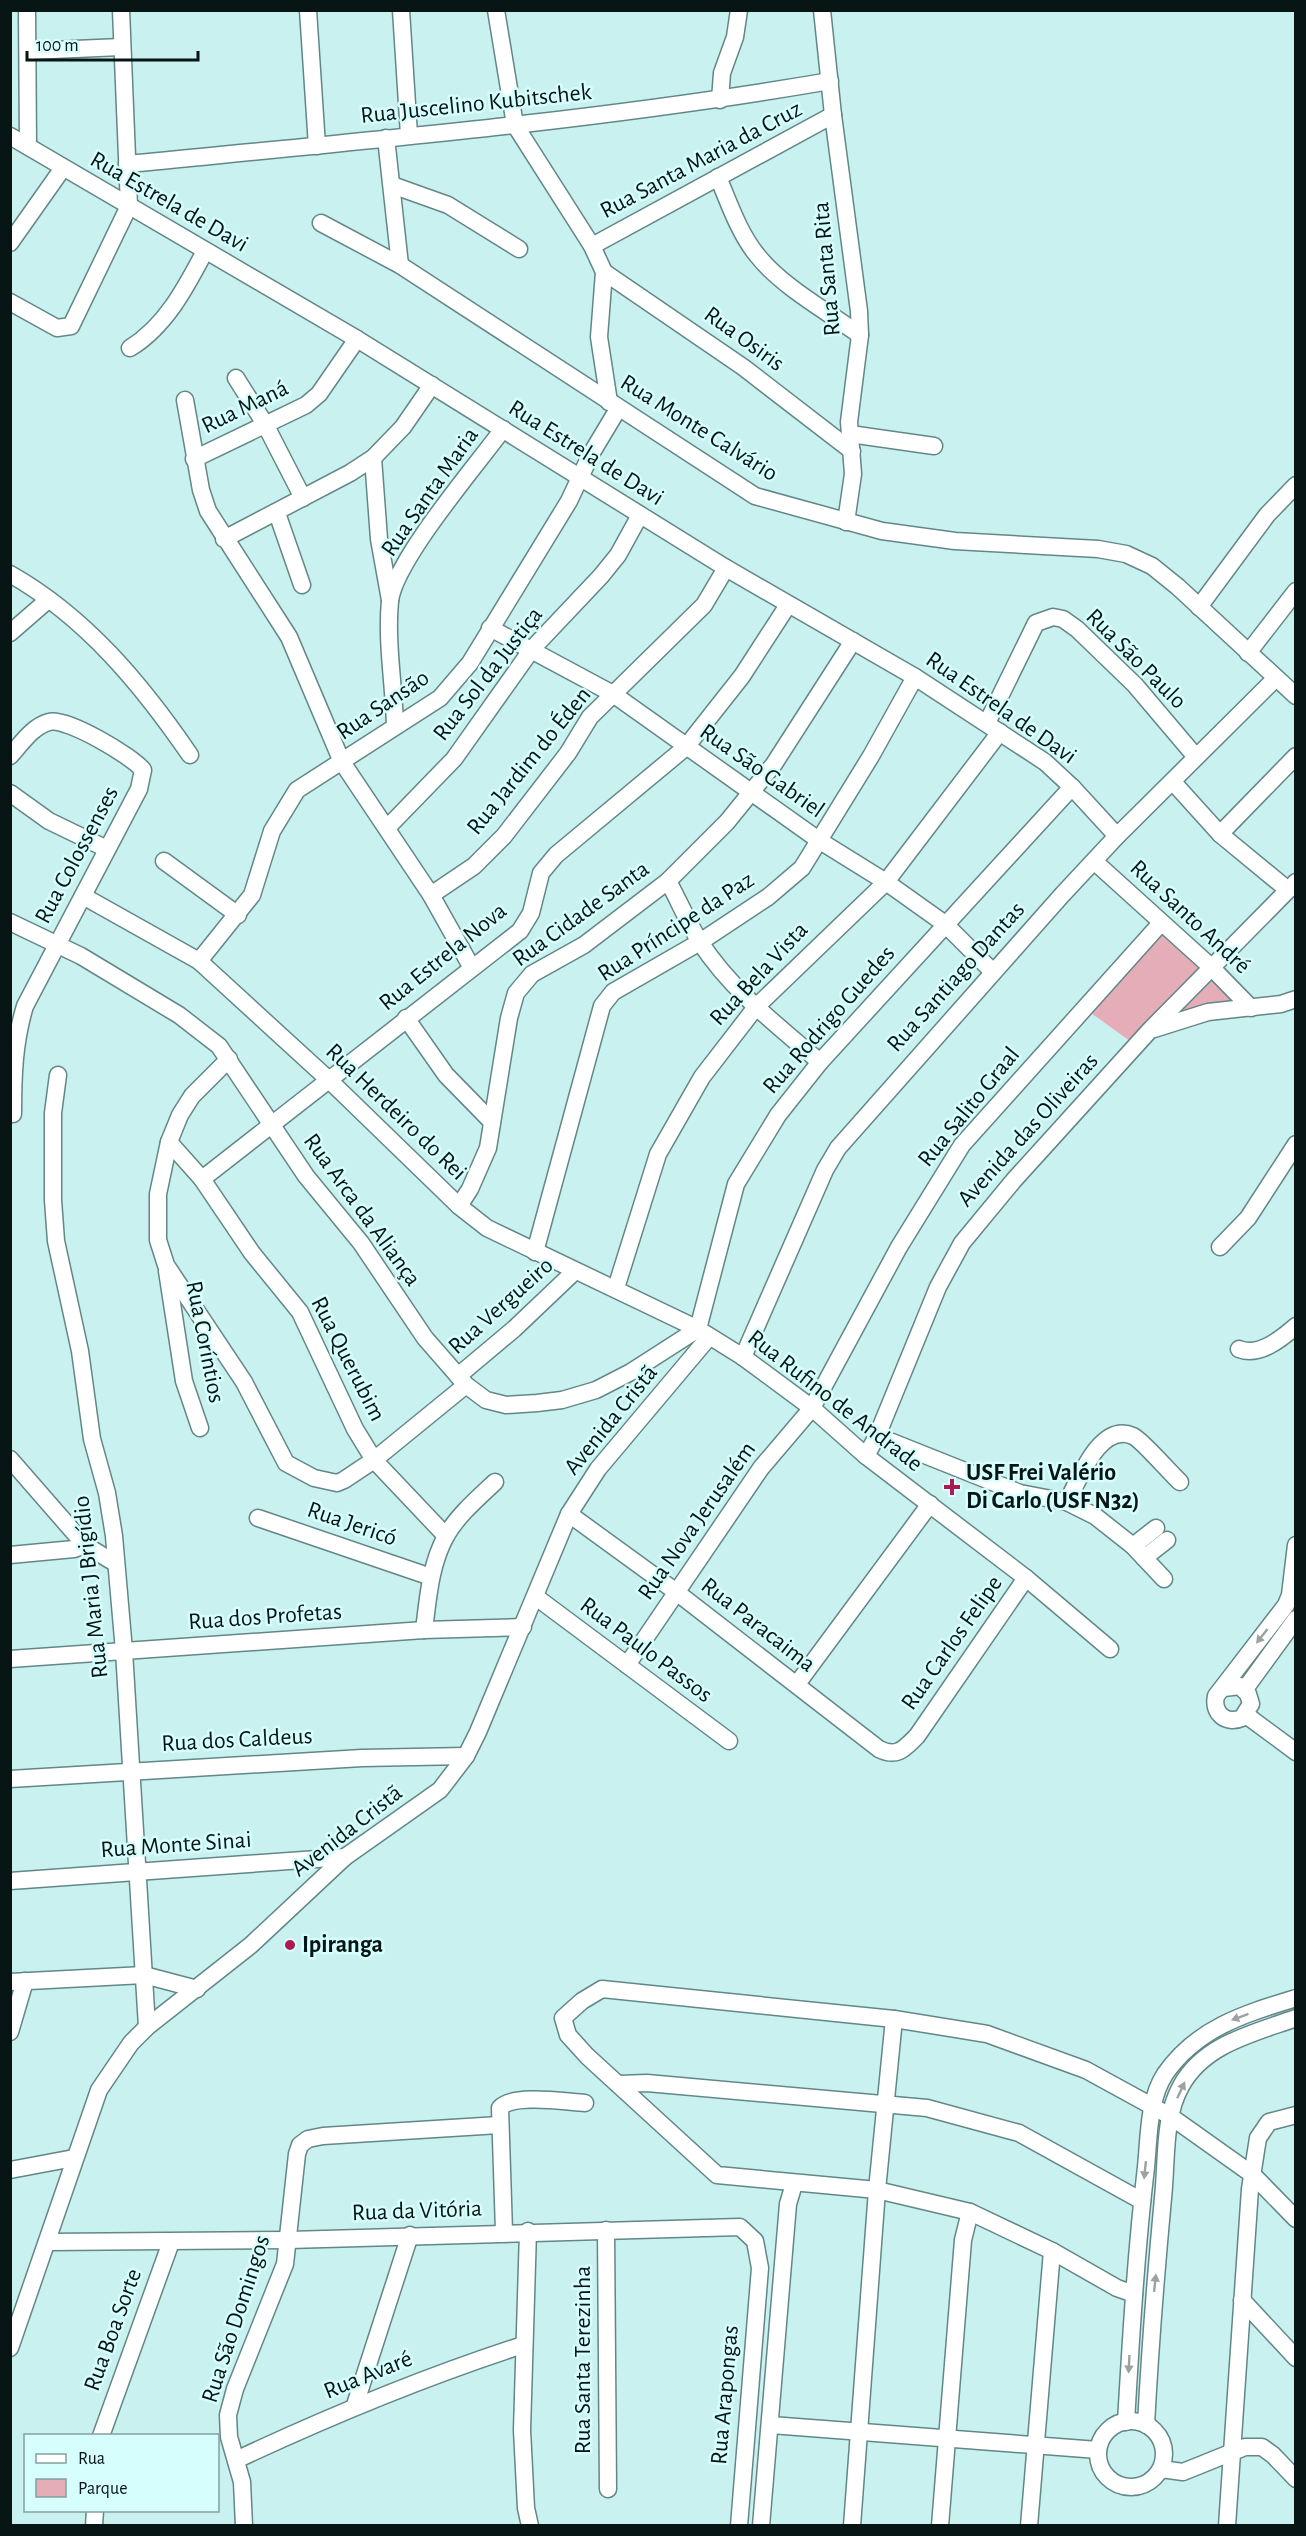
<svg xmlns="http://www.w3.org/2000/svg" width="1306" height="2536" viewBox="0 0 1306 2536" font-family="'Alegreya Sans',sans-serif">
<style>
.green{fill:#e5adb8}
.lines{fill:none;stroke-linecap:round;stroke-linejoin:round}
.minor-casing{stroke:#628786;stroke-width:19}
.minor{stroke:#fff;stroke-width:16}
.oneway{fill:#9ca1a1}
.poi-dot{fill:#ac1c52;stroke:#d6fefd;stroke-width:2}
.labels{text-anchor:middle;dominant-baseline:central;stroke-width:5;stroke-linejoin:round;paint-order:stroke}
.street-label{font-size:24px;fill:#071515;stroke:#d6fefd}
.poi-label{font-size:24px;font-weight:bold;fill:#071515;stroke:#d6fefd;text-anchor:start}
</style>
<rect width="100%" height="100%" fill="#c9f1f0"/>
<g class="green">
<path d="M1162,932L1202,966L1130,1041L1091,1013Z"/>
<path d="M1211,973L1240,1005L1158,1026Z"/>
</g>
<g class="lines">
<defs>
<g id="minor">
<path d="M27,10L28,146"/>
<path d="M308,10L317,146"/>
<path d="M401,10L409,135"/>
<path d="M496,10L515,125L592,246L604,272L599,337L609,402"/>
<path d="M822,10L833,115L859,311L860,335L849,422L853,474L846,522"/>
<path d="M29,51L121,47"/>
<path d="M720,100L722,73L735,37L739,10"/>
<path d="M10,136L357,339L726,568L915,677L1045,762L1072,787L1117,836"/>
<path d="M386,138L400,265"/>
<path d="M127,164C362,141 597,121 830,81"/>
<path d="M718,177C729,203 739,233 757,255C781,286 828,312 860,335"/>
<path d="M392,185L448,205L519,249"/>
<path d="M321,223L400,265L755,496L882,531L955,541L1098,549L1126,554L1152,566L1178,587L1296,696"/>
<path d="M10,243L63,168"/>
<path d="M592,246L833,115"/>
<path d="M604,272L743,367L852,451"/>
<path d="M10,302L57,328L71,326L129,206L121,10"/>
<path d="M130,348C166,326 186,287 205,251"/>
<path d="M236,378L265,424L303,498"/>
<path d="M185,400L201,490L208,511L289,637L342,762L431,895L472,968"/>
<path d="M850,434L934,446"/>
<path d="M373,458L379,539L390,600"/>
<path d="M194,459L306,405L319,394L357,339"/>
<path d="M277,513L302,585"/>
<path d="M224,539L350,473L373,458L403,427L432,385"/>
<path d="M10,574C86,617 142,685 190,755"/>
<path d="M1199,607L1267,515L1296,485"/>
<path d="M490,628L613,694L820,841L886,882L945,924L993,972"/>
<path d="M10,633L48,600"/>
<path d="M1248,653L1296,591"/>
<path d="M987,723L1036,623L1053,617L1063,619L1077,629L1135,685L1196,757"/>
<path d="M395,726C394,685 386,642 390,601C395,560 476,466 503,429"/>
<path d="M10,756C21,744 33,726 49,722C66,717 132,756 143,770L139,789L25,1006C14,1042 13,1077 13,1114"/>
<path d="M1173,782L1220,834L1288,890"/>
<path d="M10,793L49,821L107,849"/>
<path d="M387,828L454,759L532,649L601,576L618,555L640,515"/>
<path d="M1220,834L1296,756"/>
<path d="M164,861L238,915"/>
<path d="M1095,862L1210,966L1251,1008"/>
<path d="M668,881C679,901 688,923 700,942C731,990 778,1026 820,1062"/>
<path d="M431,895L474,866L504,836L568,753L590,717L704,605L726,568"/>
<path d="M83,896L199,961L329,1080L459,1206L487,1228L698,1329L743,1357L812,1408L866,1456L1026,1578L1110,1649"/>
<path d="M10,922L81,956L179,1015L219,1046L306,1176L361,1243L425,1338L466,1385L486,1400L506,1405L537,1403L562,1400L596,1390L631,1372L698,1329"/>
<path d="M199,961L252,895L272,831L297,790L440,698L470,663L569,501L591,454L618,409"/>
<path d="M406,1018L446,1075L492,1122"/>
<path d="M1154,1029L1208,1012L1281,1004L1296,999"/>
<path d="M229,1059L192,1096L180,1115L169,1142L158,1194V1240L166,1265L244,1382L286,1463L314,1478L337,1483L344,1480L374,1460L466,1385"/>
<path d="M58,1075L53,1113V1200L56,1241L80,1351L92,1439L107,1493L114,1536L124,1651L147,2027"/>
<path d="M169,1142L202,1179L252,1253L300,1312L355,1429L374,1460L446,1536"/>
<path d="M202,1179L520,931L531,913L541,873L556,855L686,747L742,676L788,605"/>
<path d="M459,1206L470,1189L488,1148L509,1018L516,993L532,974L584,945L668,881L727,822L774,764L853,641"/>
<path d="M1220,1247L1248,1218L1296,1144"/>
<path d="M535,1252L602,1006L613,992L700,942L768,897L802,868L871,756L915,677"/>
<path d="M167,1271L184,1381L200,1428"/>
<path d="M616,1288L658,1154L702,1077L756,1007L886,882L1000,732"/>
<path d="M698,1329L736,1184L778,1115L820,1062L1072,787"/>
<path d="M1239,1349C1259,1357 1281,1339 1296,1326"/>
<path d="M743,1357L825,1170L838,1148L1062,895L1117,836L1275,679"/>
<path d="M458,1376L514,1329L575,1271"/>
<path d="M877,1436L1020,1493L1067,1502L1095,1516L1133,1546L1164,1579"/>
<path d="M866,1456L877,1436L938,1287L962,1243L1014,1180L1150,1030L1296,882"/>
<path d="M10,1459L85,1545L115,1563"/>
<path d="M1067,1502C1079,1480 1100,1421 1133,1436C1142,1440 1170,1473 1180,1482"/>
<path d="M569,1514L675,1591L879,1749C897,1758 904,1749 917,1736L1026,1578"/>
<path d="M258,1518L431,1577"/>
<path d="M1133,1546L1156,1528"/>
<path d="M10,1555L74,1549L85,1545"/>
<path d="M1144,1558L1167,1540"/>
<path d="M536,1597L729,1741"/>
<path d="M424,1630C428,1599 430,1565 446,1536C457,1516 478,1498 495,1482"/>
<path d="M10,1659L424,1630L523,1627"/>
<path d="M627,1665L761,1468L812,1408L899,1247L962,1145L1161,923"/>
<path d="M797,1684L930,1504"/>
<path d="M1224,1688L1240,1686L1248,1694L1251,1704L1242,1718C1226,1725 1212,1713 1216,1696L1286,1605L1290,1595L1296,1545"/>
<path d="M1245,1689L1296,1619"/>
<path d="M1246,1715L1296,1752"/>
<path d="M10,1779L362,1758L466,1756"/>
<path d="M10,1881L345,1857"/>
<path d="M10,1982L144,1975L197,1989"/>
<path d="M10,2032L25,1981"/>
<path d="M618,2084L647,2083L927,2108L1019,2133L1142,2201"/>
<path d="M10,2170L74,2158"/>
<path d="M606,2230L608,2489"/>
<path d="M528,2231L522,2430L526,2508L530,2526"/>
<path d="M504,2232L500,2108C513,2093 566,2102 585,2103"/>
<path d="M48,2242L289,2240L740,2227L755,2241L760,2268L739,2526"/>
<path d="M1134,2294L1117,2288L1052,2251L970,2212L877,2190L717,2175L587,2056L568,2035L563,2018L582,2001L602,1989L894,2019L987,2034L1086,2070L1170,2116L1253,2175L1296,2219"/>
<path d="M1242,2300L1296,2358"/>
<path d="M10,2348L99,2090L131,2043L147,2027L251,1945L345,1857L440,1790L466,1756L478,1732L569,1514L598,1469L709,1337"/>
<path d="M355,2405L410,2235"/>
<circle cx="1131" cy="2454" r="33"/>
<path d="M1126,2422C1131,2337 1136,2252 1146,2167C1149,2138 1148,2100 1165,2074C1197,2028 1244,2014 1296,1998"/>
<path d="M771,2425L1098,2450"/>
<path d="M1146,2425C1150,2349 1156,2273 1163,2198C1167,2162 1163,2118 1181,2086C1204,2044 1254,2033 1296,2018"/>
<path d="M101,2436L171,2242"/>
<path d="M236,2460C330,2416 424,2377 523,2345"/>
<path d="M1161,2469L1183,2472L1245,2447H1262L1273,2455L1296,2479"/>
<path d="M94,2526L95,2510"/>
<path d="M244,2526L242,2482L229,2437L228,2415L235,2389L285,2264L297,2154L300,2145L308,2139L323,2136L499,2125"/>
<path d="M761,2526L788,2204L794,2184"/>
<path d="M852,2526L877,2190L894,2019"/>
<path d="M940,2526L963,2240L970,2212"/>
<path d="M1029,2526L1052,2251"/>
<path d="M1227,2526L1250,2189L1258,2138L1269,2122L1296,2115"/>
</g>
</defs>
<use href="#minor" class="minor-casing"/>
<use href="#minor" class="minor"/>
</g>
<defs><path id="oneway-solid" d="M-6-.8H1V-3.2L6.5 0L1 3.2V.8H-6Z" transform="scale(1.5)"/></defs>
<g class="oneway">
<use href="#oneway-solid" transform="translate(1262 1636) rotate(128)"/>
<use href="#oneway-solid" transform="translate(1240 2017) rotate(160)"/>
<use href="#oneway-solid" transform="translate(1181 2090) rotate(-65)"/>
<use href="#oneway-solid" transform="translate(1145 2170) rotate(96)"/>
<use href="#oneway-solid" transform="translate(1155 2283) rotate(-84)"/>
<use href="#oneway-solid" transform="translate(1129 2364) rotate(93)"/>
</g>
<g class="poi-dot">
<path d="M949 1478h6v6h6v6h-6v6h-6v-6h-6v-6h6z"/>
<circle cx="290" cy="1945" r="6"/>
</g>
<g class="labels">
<g class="street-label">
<text transform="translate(476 104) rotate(-6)">Rua Juscelino Kubitschek</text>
<text transform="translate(701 160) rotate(-28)">Rua Santa Maria da Cruz</text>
<text transform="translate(169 202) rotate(30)">Rua Estrela de Davi</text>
<text transform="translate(827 269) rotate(-95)">Rua Santa Rita</text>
<text transform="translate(744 339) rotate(36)">Rua Osiris</text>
<text transform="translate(245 407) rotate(-26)">Rua Maná</text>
<text transform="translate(699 428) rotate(32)">Rua Monte Calvário</text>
<text transform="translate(586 453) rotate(32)">Rua Estrela de Davi</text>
<text transform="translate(430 492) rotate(-55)">Rua Santa Maria</text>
<text transform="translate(1136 659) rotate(45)">Rua São Paulo</text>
<text transform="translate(488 674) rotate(-52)">Rua Sol da Justiça</text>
<text transform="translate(383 705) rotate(-34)">Rua Sansão</text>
<text transform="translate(1001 708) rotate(35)">Rua Estrela de Davi</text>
<text transform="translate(529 761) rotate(-51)">Rua Jardim do Éden</text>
<text transform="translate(762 771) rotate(35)">Rua São Gabriel</text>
<text transform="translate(77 855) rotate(-62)">Rua Colossenses</text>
<text transform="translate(581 914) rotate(-36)">Rua Cidade Santa</text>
<text transform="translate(1190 917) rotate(43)">Rua Santo André</text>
<text transform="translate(676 927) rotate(-33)">Rua Príncipe da Paz</text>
<text transform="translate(443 957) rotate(-39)">Rua Estrela Nova</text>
<text transform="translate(759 974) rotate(-47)">Rua Bela Vista</text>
<text transform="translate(956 977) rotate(-48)">Rua Santiago Dantas</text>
<text transform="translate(829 1020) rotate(-49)">Rua Rodrigo Guedes</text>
<text transform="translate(969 1107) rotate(-51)">Rua Salito Graal</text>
<text transform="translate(396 1112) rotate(44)">Rua Herdeiro do Rei</text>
<text transform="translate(1028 1130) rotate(-48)">Avenida das Oliveiras</text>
<text transform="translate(362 1210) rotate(54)">Rua Arca da Aliança</text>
<text transform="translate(501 1306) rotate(-42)">Rua Vergueiro</text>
<text transform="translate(205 1342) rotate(79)">Rua Coríntios</text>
<text transform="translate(348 1359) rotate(63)">Rua Querubim</text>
<text transform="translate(835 1401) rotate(38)">Rua Rufino de Andrade</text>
<text transform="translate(611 1420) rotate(-51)">Avenida Cristã</text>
<text transform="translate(697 1521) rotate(-55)">Rua Nova Jerusalém</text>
<text transform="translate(352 1524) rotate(19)">Rua Jericó</text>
<text transform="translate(91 1587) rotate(-96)">Rua Maria J Brigídio</text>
<text transform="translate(265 1617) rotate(-4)">Rua dos Profetas</text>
<text transform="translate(758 1625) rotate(38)">Rua Paracaima</text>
<text transform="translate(952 1643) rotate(-55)">Rua Carlos Felipe</text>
<text transform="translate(646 1650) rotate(37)">Rua Paulo Passos</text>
<text transform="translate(237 1740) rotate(-3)">Rua dos Caldeus</text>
<text transform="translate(347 1831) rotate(-38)">Avenida Cristã</text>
<text transform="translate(176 1845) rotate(-4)">Rua Monte Sinai</text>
<text transform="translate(417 2211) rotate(-2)">Rua da Vitória</text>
<text transform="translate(236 2319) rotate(-72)">Rua São Domingos</text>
<text transform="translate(113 2330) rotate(-70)">Rua Boa Sorte</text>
<text transform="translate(583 2360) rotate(-90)">Rua Santa Terezinha</text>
<text transform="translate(368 2375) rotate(-22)">Rua Avaré</text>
<text transform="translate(725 2395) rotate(-85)">Rua Arapongas</text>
</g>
<g class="poi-label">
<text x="966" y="1473">USF Frei Valério<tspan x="966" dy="28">Di Carlo (USF N32)</tspan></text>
<text x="302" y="1945">Ipiranga</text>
</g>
</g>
<rect width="1306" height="2536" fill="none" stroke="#071515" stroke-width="24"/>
<rect x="24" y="2434" width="195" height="78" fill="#d6fefd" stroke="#83a1a0" stroke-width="1.5"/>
<rect x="36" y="2454" width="30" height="9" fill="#ffffff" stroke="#83a1a0" stroke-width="1.5"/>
<text x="78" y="2464" font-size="18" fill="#071515">Rua</text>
<rect x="36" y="2479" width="30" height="18" fill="#e5adb8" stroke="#83a1a0" stroke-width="1.5"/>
<text x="78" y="2494" font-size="18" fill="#071515">Parque</text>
<path d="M27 51v9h171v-9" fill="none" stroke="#071515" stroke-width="3"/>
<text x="36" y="51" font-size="18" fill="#071515" stroke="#d6fefd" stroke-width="4.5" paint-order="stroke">100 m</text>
</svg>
